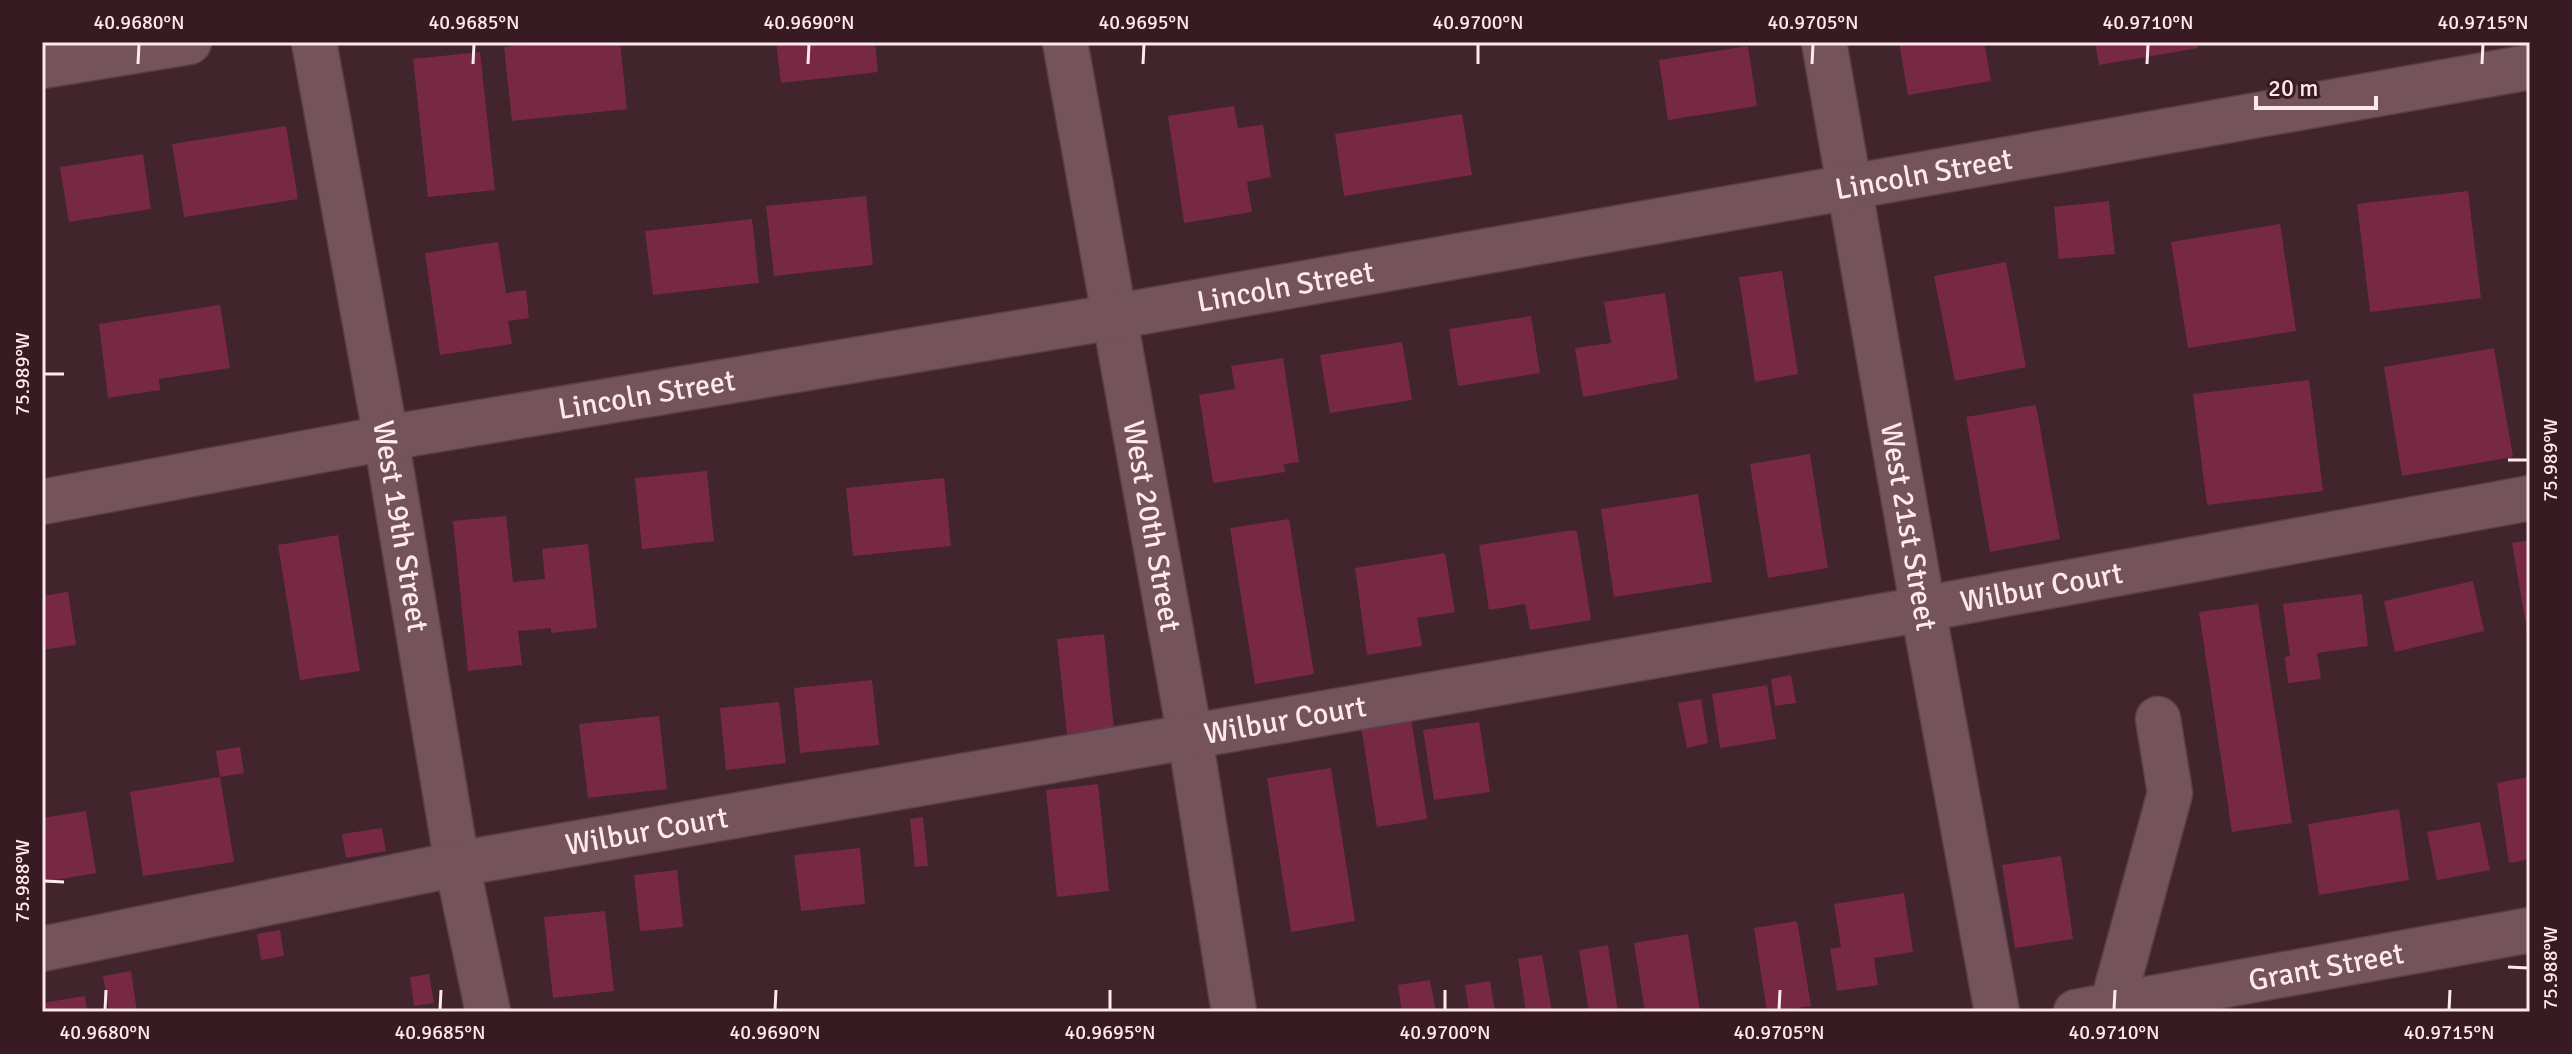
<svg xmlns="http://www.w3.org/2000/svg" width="2572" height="1054" viewBox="0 0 2572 1054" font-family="Signika,sans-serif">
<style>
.building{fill:#772943}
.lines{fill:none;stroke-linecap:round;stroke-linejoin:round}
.minor-casing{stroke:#5a4148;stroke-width:47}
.minor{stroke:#75535c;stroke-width:44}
.ticks{fill:none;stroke:#fde9ed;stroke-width:3}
.labels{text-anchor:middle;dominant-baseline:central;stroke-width:6;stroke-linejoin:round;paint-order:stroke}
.street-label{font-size:30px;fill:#fde9ed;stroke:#371a22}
.neatline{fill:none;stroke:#fde9ed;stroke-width:3}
.ticks-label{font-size:20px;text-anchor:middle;fill:#fde9ed}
</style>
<rect width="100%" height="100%" fill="#41242c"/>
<g class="building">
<path d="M551,42H620L627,109L512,121L504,47Z"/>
<path d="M776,42H875L878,72L781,83Z"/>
<path d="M1899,42H1984L1991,81L1908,95Z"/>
<path d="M2095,42H2197L2198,48L2099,65Z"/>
<path d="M1748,46L1757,106L1668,120L1659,60Z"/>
<path d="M480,52L495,190L428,197L413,59Z"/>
<path d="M1234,106L1238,128L1263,125L1271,177L1247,182L1252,212L1184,223L1168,116Z"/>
<path d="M1462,114L1472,175L1344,196L1335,134Z"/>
<path d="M286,126L298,199L184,217L172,144Z"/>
<path d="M143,154L151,209L69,222L60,167Z"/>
<path d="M2468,191L2481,298L2370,312L2357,204Z"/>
<path d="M866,196L873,265L774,276L766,206Z"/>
<path d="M2109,201L2115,254L2059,259L2054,207Z"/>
<path d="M752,219L759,283L653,295L645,231Z"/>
<path d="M2280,224L2296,331L2188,348L2171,242Z"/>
<path d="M498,242L506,293L526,290L529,318L508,321L512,344L440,355L425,253Z"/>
<path d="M2006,262L2026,367L1955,381L1934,276Z"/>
<path d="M1782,271L1798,374L1755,382L1739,277Z"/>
<path d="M1665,293L1678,379L1583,397L1575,348L1611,343L1604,302Z"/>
<path d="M220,305L230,368L159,379L160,390L108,398L99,324Z"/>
<path d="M1531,316L1540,373L1458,386L1449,329Z"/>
<path d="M1402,342L1412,400L1330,413L1320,355Z"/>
<path d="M2494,348L2513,457L2402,476L2384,367Z"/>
<path d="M1283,358L1299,462L1284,464L1285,472L1213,483L1199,395L1235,389L1231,366Z"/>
<path d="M2309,380L2323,491L2207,505L2193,394Z"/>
<path d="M2036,405L2060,539L1990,552L1966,417Z"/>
<path d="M1810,454L1828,568L1768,578L1750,464Z"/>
<path d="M707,471L714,541L642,549L635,478Z"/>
<path d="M944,478L951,546L853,556L846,488Z"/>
<path d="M1698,494L1712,582L1614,597L1601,509Z"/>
<path d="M506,516L513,582L545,579L542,549L588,544L597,628L551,633V628L518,631L522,665L468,671L453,521Z"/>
<path d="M1289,519L1314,674L1255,684L1230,528Z"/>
<path d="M1573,530L1577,531L1591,620L1530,630L1525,604L1489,610L1479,545Z"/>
<path d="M338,535L360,671L300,680L278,545Z"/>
<path d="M2530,540V636H2528L2512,543Z"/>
<path d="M1445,553L1455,612L1417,618L1422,646L1367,655L1355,568Z"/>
<path d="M2473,581L2484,631L2395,652L2384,601Z"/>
<path d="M68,592L76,645L42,650V596Z"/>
<path d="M2362,594L2368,646L2317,653L2321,679L2288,683L2285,657L2290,656L2283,604Z"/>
<path d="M2258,604L2292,823L2232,832L2199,612Z"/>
<path d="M1104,634L1114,729L1067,734L1057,639Z"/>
<path d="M1791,675L1796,703L1775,706L1771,679Z"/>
<path d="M872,680L879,745L800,753L794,688Z"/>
<path d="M1767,685L1776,739L1720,748L1712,694Z"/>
<path d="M1701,699L1708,743L1687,748L1678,703Z"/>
<path d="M779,702L786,763L726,770L720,708Z"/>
<path d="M659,716L667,789L588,798L579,724Z"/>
<path d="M1411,718L1427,819L1377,827L1361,726Z"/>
<path d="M1479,722L1490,792L1434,800L1423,730Z"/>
<path d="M240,747L244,773L220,777L234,862L143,876L130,792L220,777L216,751Z"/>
<path d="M1331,768L1355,921L1291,932L1267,778Z"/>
<path d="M2530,777V859L2509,863L2497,783Z"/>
<path d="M1098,784L1109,891L1057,897L1046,790Z"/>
<path d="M2399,809L2409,880L2319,895L2308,824Z"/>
<path d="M86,811L96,873L42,882V818Z"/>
<path d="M923,817L928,866L915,867L910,819Z"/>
<path d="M2480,822L2490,870L2437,880L2427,832Z"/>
<path d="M382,828L386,851L346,858L342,834Z"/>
<path d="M860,848L865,904L801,911L794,855Z"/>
<path d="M2061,856L2073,939L2015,948L2002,865Z"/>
<path d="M677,870L683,927L640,931L634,875Z"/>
<path d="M1904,893L1913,952L1874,958L1878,985L1837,991L1830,949L1841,947L1834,904Z"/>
<path d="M605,911L614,991L553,998L544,917Z"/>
<path d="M1797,921L1811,1006L1767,1012L1754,928Z"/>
<path d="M280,930L284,956L261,960L257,934Z"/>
<path d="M1688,934L1700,1012H1645L1634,943Z"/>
<path d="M1608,945L1618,1012H1589L1579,950Z"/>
<path d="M1542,955L1552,1012H1526L1518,959Z"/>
<path d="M131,971L137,1012H109L103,976Z"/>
<path d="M429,974L434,1003L414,1006L410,977Z"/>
<path d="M1430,980L1436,1012H1402L1398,985Z"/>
<path d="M1490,981L1495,1012H1469L1465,985Z"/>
<path d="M85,996L87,1012H42V1003Z"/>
</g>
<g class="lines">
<defs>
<g id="minor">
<path id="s1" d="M314,42L386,438L457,864L488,1012"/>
<path id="s2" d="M1065,42L1190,737L1234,1012"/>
<path id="s3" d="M1824,42L1923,609L1997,1012"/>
<path d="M42,66L189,42"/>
<path id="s4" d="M42,502L386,438L1113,317L2530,67"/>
<path id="s5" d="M42,949L457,864L1923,609L2530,498"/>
<path d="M2112,1006L2170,793L2158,719"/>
<path id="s6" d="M2076,1012L2530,930"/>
</g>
</defs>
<use href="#minor" class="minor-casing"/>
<use href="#minor" class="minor"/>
</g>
<path class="ticks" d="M138,64L139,44M473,64L474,44M808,64L809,44M1143,64L1144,44M1478,64V44M1812,64L1813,44M2147,64L2148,44M2482,64L2483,44M44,374H64M2508,460H2528M44,881L64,882M2508,967L2528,968M105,1010L106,990M440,1010L441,990M775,1010L776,990M1110,1010V990M1445,1010V990M1779,1010L1780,990M2114,1010L2115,990M2449,1010L2450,990"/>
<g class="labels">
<g class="street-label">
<text stroke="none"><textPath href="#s4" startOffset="1910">Lincoln Street</textPath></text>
<text stroke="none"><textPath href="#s4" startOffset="1262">Lincoln Street</textPath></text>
<text stroke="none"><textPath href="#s4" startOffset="614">Lincoln Street</textPath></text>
<text stroke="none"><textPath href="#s1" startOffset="492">West 19th Street</textPath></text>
<text stroke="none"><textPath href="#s2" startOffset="492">West 20th Street</textPath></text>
<text stroke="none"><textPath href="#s3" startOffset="492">West 21st Street</textPath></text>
<text stroke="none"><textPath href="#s5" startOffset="2032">Wilbur Court</textPath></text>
<text stroke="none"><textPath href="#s5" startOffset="1264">Wilbur Court</textPath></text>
<text stroke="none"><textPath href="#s5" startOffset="616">Wilbur Court</textPath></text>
<text stroke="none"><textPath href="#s6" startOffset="254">Grant Street</textPath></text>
</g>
</g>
<rect width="2572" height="1054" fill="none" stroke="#371a22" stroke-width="88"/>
<path d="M2256 96v12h120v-12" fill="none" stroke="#fde9ed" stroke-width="4"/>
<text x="2268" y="96" font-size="24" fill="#fde9ed" stroke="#371a22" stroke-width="6" paint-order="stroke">20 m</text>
<rect x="44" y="44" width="2484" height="966" class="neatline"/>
<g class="ticks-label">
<text x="139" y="29">40.9680°N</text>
<text x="474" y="29">40.9685°N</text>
<text x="809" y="29">40.9690°N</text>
<text x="1144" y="29">40.9695°N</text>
<text x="1478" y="29">40.9700°N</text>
<text x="1813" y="29">40.9705°N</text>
<text x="2148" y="29">40.9710°N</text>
<text x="2483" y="29">40.9715°N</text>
<text transform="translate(22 374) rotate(-90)" y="7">75.989°W</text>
<text transform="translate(2550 460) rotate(-90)" y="7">75.989°W</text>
<text transform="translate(22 881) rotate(-90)" y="7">75.988°W</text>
<text transform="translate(2550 968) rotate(-90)" y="7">75.988°W</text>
<text x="105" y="1039">40.9680°N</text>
<text x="440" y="1039">40.9685°N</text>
<text x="775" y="1039">40.9690°N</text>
<text x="1110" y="1039">40.9695°N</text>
<text x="1445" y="1039">40.9700°N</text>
<text x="1779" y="1039">40.9705°N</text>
<text x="2114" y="1039">40.9710°N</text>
<text x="2449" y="1039">40.9715°N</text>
</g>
</svg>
